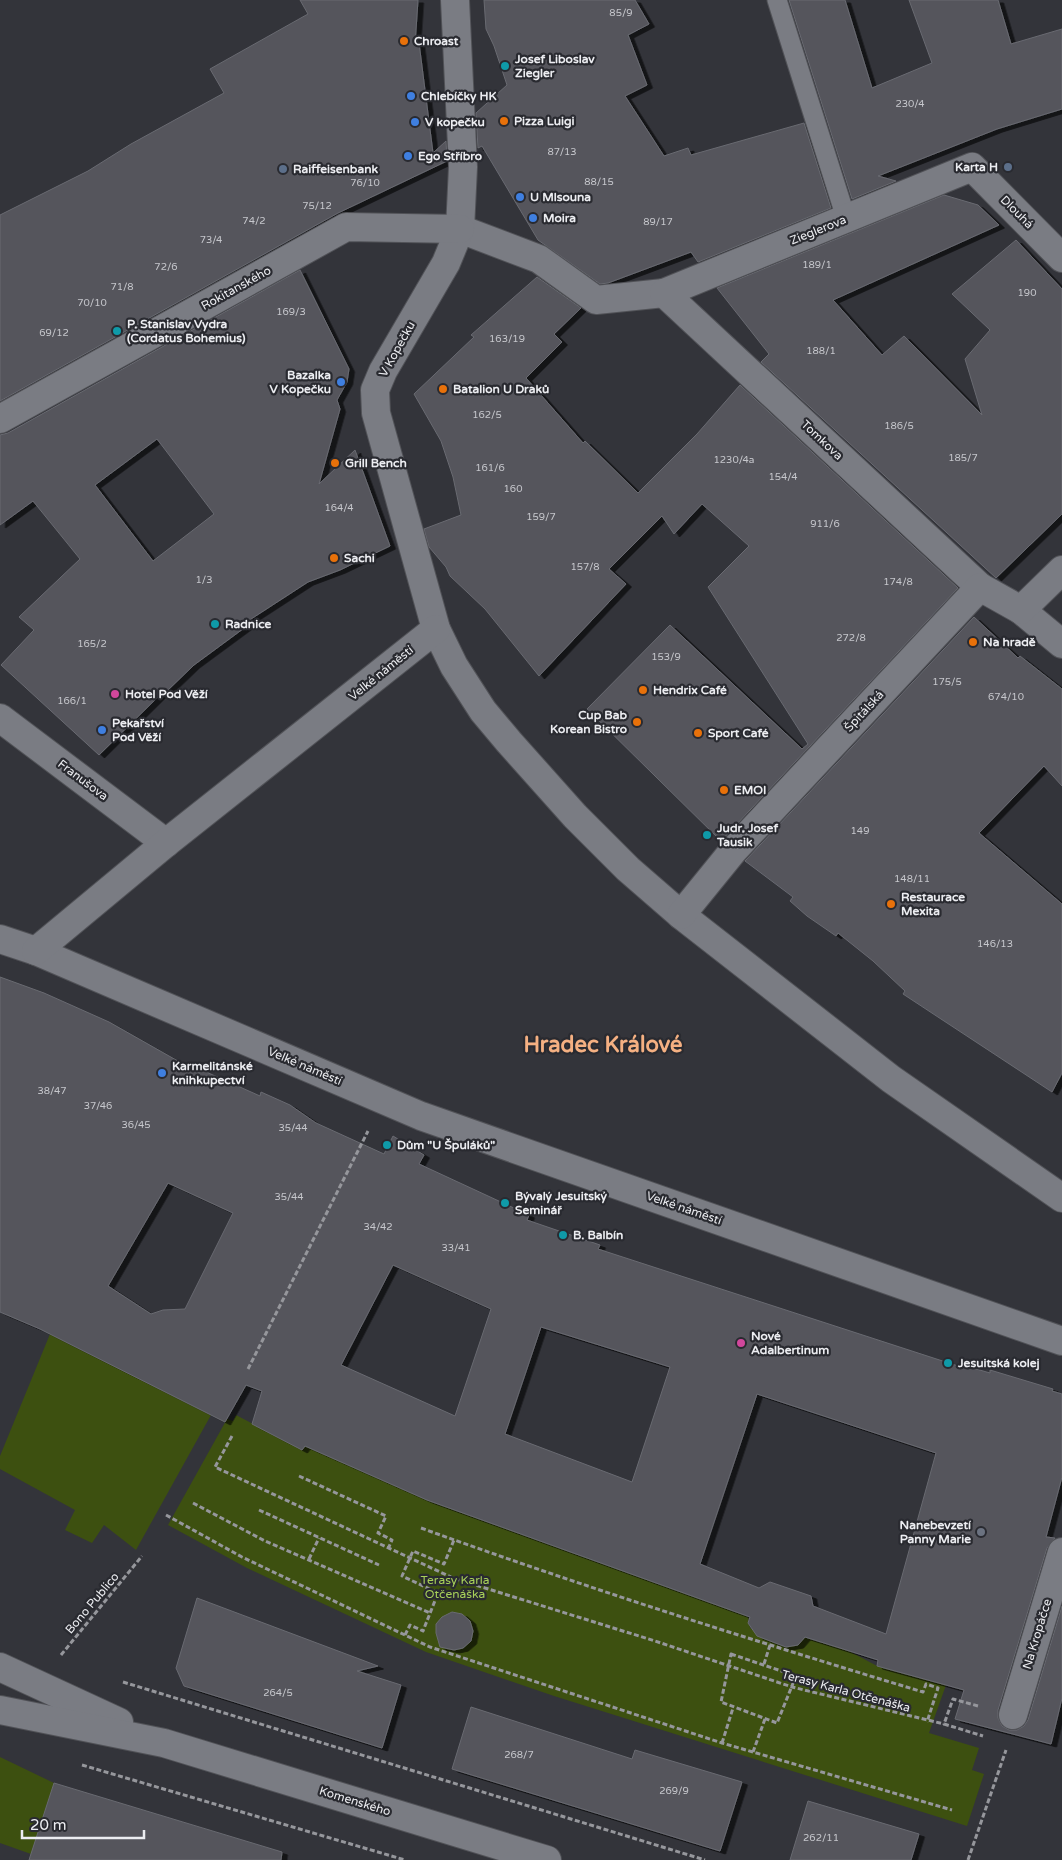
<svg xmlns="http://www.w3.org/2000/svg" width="1062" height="1860" viewBox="0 0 1062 1860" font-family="'Varela Round',sans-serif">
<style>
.green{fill:#3d5010}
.building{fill:#54555c;stroke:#696a71;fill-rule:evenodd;filter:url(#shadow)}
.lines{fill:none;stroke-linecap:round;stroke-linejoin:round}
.service-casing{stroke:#515257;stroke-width:21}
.pedestrian-casing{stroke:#515257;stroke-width:30}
.minor-casing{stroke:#515257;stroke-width:30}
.tertiary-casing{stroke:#515257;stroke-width:30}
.path{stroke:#96979c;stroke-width:3;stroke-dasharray:5 2.5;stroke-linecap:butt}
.service{stroke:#7a7c83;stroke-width:19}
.pedestrian{stroke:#7a7c83;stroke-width:28}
.minor{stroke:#7a7c83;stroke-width:28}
.tertiary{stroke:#7a7c83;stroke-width:28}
.food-dot{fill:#e8710a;stroke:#292a30;stroke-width:2}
.culture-dot{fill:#0f9aa8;stroke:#292a30;stroke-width:2}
.shop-dot{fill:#3f7fe0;stroke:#292a30;stroke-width:2}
.service-dot{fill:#5c6f8a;stroke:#292a30;stroke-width:2}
.hotel-dot{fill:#d1479c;stroke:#292a30;stroke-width:2}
.worship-dot{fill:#6b7280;stroke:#292a30;stroke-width:2}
.labels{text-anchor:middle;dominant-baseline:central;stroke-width:4.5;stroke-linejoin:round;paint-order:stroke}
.number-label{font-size:10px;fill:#c6c7cc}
.poi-label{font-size:12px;font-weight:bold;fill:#ecedf1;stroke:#292a30;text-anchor:start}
.street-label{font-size:12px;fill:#ecedf1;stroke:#292a30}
.park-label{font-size:12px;fill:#a8d159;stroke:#292a30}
.town-label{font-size:22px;font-weight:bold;fill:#f4b082;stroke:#292a30}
</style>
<defs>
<filter id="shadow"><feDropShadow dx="5.5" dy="3" stdDeviation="0" flood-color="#0009"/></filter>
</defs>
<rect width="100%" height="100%" fill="#33343a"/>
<g class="green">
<path d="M50,1334L69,1339L67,1343L211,1415L136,1550L104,1525L92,1543L65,1530L75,1510L0,1469V1456Z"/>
<path d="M236,1415L302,1450L305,1446L427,1500L748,1616L750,1628L786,1647L798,1644L803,1637L849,1651L877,1666L946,1685L929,1733L979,1748L972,1770L984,1774L967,1826L554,1696L426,1652L247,1568L168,1525L227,1419L233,1421Z"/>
<path d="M0,1757L54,1783L31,1854L0,1843Z"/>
</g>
<g class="building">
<path d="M300,0H418L415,45L419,43L433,153L446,141L447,161L338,213L0,401V215L88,171L131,144L224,93L210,69L308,14Z"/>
<path d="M484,0H635L649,24L628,35L647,85L625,96L664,156L688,148L691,155L804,123L831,208L698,262L691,252L608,283L600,284L538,240L482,146L478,148L476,113L507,85L494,46L486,29Z"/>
<path d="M789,0H845L872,88L932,63L909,0H998L1011,44L1062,29V109L997,129L878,176L896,181L852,199Z"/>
<path d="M944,195L978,205L999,225L833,300L882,355L904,336L982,415L965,359L990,330L952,294L1016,240L1062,289V514L996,578L761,362L769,354L717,288Z"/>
<path d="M300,270L349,369L347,382L337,400L340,409L319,484L355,450L390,546L340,570L308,582L248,621L251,623L194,665L168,690H165L99,755L1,665L34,630L19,617L80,559L33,501L0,525V435L8,433ZM157,439L214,514L153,561L95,485Z"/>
<path d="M537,277L581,308L554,334L562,342L526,378L583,443L585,441L638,493L697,434L740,385L958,588L721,841L587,709L670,625L802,749L808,744L708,587L749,546L702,504L674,534L662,516L609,569L626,584L539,676L485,609L450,576L446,567L429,547L424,529L461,515L453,477L441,441L414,394L474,337L471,335Z"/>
<path d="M974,617L1018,658L1020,656L1062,689V786L1044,766L979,833L1062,904V1073L1052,1092L903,994L905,991L873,961L838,933L836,936L807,916L790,901L793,897L745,861Z"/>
<path d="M0,977L44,993L109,1022L199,1073L204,1071L260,1096L261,1092L290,1105L316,1123L384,1154L393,1136L424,1155L419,1164L529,1215L527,1220L600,1245L598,1249L958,1366L959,1364L990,1373V1370L1053,1389L1052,1391L1062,1394V1477L1046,1537L1055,1538L1047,1548L998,1710V1718L1002,1726L1009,1730H1017L1024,1726L1028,1720L1062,1606V1698L1051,1744L955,1719L964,1690L877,1666L878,1660L805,1637L798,1645L786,1647L757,1636L748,1623L750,1617L427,1500L305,1446L302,1450L252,1424L262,1391L246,1385L225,1422L40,1329L0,1312ZM168,1183L233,1213L185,1309L163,1310L151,1314L108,1286ZM393,1265L491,1309L455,1416L341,1365ZM541,1327L670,1367L632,1482L505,1434ZM757,1394L936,1453L886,1634L813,1606L811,1596L770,1582L759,1588L700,1564Z"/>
<path d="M197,1598L378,1666L357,1671L401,1685L382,1748L184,1686L176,1668Z"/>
<path d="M452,1612L462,1614L470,1621L473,1631L471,1641L463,1648L454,1650L440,1647L436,1633V1624L442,1617Z"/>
<path d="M471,1707L632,1759L635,1750L742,1782L720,1851L452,1769Z"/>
<path d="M54,1783L282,1852L281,1860H29Z"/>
<path d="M808,1801L919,1834L911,1860H790Z"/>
</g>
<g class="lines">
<defs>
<path id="service" d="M777,0L846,218"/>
<path id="pedestrian" d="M460,229L539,259L596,300L664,293"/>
<g id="minor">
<path d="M455,0L463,167L460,229L446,263L383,371L375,390L376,413L436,629L454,666L483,711L509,742L575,816L628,869L681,915L891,1079L1062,1198"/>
<path d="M0,419L346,227L460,229"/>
<path d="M980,587L664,293L972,167L1062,258"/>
<path d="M1021,610L1062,644"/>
<path d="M0,718L166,843"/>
<path d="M681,915L733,851L980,587L1021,610L1062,570"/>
<path d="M0,939L36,951L421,1116L1062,1341"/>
<path d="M36,951L166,843L436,629"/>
<path d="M1013,1715L1062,1552"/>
</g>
<g id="tertiary">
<path d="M0,1667L119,1722"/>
<path d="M0,1710L164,1743L547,1860"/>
</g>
</defs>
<use href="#service" class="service-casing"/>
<use href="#pedestrian" class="pedestrian-casing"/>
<use href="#minor" class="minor-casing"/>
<use href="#tertiary" class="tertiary-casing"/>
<g class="path">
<path d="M248,1369L368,1131"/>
<path d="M232,1436L215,1467L453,1578L655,1641L792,1687L944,1724"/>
<path d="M299,1476L386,1516L378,1533L392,1540L388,1549"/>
<path d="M193,1503L265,1541L430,1613"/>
<path d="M259,1510L379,1565"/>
<path d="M166,1515L242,1557L430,1647L722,1743L952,1810"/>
<path d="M421,1528C587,1588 754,1641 923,1692L926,1684L938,1688L927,1722"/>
<path d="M309,1559L319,1538"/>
<path d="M405,1635L410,1625L423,1631L438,1593L402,1576L413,1551L444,1564L454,1540"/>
<path d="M731,1654L796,1676L777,1723L721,1702Z"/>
<path d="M61,1655L142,1556"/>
<path d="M764,1664L770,1645"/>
<path d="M123,1682L705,1860"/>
<path d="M978,1706L953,1699L944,1724L983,1736"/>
<path d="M722,1743L733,1708"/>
<path d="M753,1752L765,1719"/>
<path d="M82,1765L405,1860"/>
<path d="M968,1860L1006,1750"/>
</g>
<use href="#service" class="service"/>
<use href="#pedestrian" class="pedestrian"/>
<use href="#minor" class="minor"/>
<use href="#tertiary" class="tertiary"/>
</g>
<g class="food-dot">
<circle cx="404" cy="41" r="5"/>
<circle cx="504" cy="121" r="5"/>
<circle cx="443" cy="389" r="5"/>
<circle cx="335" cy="463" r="5"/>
<circle cx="334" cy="558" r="5"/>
<circle cx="973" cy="642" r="5"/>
<circle cx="643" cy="690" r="5"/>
<circle cx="637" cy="722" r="5"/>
<circle cx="698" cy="733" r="5"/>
<circle cx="724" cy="790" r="5"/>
<circle cx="891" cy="904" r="5"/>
</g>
<g class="culture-dot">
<circle cx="505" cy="66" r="5"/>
<circle cx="117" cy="331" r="5"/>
<circle cx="215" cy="624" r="5"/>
<circle cx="707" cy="835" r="5"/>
<circle cx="387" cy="1145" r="5"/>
<circle cx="505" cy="1203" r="5"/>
<circle cx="563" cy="1235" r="5"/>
<circle cx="948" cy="1363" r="5"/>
</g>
<g class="shop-dot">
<circle cx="411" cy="96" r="5"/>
<circle cx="415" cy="122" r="5"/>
<circle cx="408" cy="156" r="5"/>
<circle cx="520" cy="197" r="5"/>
<circle cx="533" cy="218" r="5"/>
<circle cx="341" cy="382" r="5"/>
<circle cx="102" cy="730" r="5"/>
<circle cx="162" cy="1073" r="5"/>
</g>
<g class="service-dot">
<circle cx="1008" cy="167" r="5"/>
<circle cx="283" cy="169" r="5"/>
</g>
<g class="hotel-dot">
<circle cx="115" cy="694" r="5"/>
<circle cx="741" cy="1343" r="5"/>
</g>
<circle class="worship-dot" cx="981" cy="1532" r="5"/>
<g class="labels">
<g class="number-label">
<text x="621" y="13">85/9</text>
<text x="910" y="104">230/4</text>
<text x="562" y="152">87/13</text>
<text x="599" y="182">88/15</text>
<text x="365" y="183">76/10</text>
<text x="317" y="206">75/12</text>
<text x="254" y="221">74/2</text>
<text x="658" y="222">89/17</text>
<text x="211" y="240">73/4</text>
<text x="817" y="265">189/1</text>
<text x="166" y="267">72/6</text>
<text x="122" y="287">71/8</text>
<text x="1027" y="293">190</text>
<text x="92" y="303">70/10</text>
<text x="291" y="312">169/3</text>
<text x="54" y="333">69/12</text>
<text x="507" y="339">163/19</text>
<text x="821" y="351">188/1</text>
<text x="487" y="415">162/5</text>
<text x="899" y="426">186/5</text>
<text x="963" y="458">185/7</text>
<text x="734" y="460">1230/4a</text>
<text x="490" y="468">161/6</text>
<text x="783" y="477">154/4</text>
<text x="513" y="489">160</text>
<text x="339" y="508">164/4</text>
<text x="541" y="517">159/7</text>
<text x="825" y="524">911/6</text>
<text x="585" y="567">157/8</text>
<text x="204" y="580">1/3</text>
<text x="898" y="582">174/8</text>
<text x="851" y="638">272/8</text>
<text x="92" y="644">165/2</text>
<text x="666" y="657">153/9</text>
<text x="947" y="682">175/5</text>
<text x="1006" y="697">674/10</text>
<text x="72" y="701">166/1</text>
<text x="860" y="831">149</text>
<text x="912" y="879">148/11</text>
<text x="995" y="944">146/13</text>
<text x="52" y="1091">38/47</text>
<text x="98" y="1106">37/46</text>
<text x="136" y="1125">36/45</text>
<text x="293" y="1128">35/44</text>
<text x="289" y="1197">35/44</text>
<text x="378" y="1227">34/42</text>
<text x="456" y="1248">33/41</text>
<text x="278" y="1693">264/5</text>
<text x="519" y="1755">268/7</text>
<text x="674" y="1791">269/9</text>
<text x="821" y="1838">262/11</text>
</g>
<g class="poi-label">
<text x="414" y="41">Chroast</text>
<text x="515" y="59">Josef Liboslav<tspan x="515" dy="14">Ziegler</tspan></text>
<text x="421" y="96">Chlebíčky HK</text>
<text x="514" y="121">Pizza Luigi</text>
<text x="425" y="122">V kopečku</text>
<text x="418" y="156">Ego Stříbro</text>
<text x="998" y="167" text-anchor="end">Karta H</text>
<text x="293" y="169">Raiffeisenbank</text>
<text x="530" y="197">U Mlsouna</text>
<text x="543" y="218">Moira</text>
<text x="127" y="324">P. Stanislav Vydra<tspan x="127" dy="14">(Cordatus Bohemius)</tspan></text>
<text x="331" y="375" text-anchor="end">Bazalka<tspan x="331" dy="14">V Kopečku</tspan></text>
<text x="453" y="389">Batalion U Draků</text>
<text x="345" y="463">Grill Bench</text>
<text x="344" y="558">Sachi</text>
<text x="225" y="624">Radnice</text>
<text x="983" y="642">Na hradě</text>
<text x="653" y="690">Hendrix Café</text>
<text x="125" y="694">Hotel Pod Věží</text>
<text x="627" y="715" text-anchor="end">Cup Bab<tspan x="627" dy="14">Korean Bistro</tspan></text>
<text x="112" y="723">Pekařství<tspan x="112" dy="14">Pod Věží</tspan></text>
<text x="708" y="733">Sport Café</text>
<text x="734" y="790">EMOI</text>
<text x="717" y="828">Judr. Josef<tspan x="717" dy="14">Tausik</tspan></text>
<text x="901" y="897">Restaurace<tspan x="901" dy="14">Mexita</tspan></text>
<text x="172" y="1066">Karmelitánské<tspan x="172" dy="14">knihkupectví</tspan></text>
<text x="397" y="1145">Dům "U Špuláků"</text>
<text x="515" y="1196">Bývalý Jesuitský<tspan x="515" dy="14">Seminář</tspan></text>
<text x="573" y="1235">B. Balbín</text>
<text x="751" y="1336">Nové<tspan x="751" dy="14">Adalbertinum</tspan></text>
<text x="958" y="1363">Jesuitská kolej</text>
<text x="971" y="1525" text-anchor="end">Nanebevzetí<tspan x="971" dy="14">Panny Marie</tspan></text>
</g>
<g class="street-label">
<text transform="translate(1017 212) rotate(45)">Dlouhá</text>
<text transform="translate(818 230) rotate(-22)">Zieglerova</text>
<text transform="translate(236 288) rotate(-29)">Rokitanského</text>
<text transform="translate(397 349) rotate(-61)">V Kopečku</text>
<text transform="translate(822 440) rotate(43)">Tomkova</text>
<text transform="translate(381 673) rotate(-39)">Velké náměstí</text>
<text transform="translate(864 711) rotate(-47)">Špitálská</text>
<text transform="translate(83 780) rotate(37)">Franušova</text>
<text transform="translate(305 1066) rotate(23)">Velké náměstí</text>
<text transform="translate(684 1208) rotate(19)">Velké náměstí</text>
<text transform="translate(92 1603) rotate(-50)">Bono Publico</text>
<text transform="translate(1037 1634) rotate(-73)">Na Kropáčce</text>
<text transform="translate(846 1691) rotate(15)">Terasy Karla Otčenáška</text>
<text transform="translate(355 1801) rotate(17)">Komenského</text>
</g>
<g class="park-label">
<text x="455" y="1580">Terasy Karla<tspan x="455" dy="14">Otčenáška</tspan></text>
</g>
<g class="town-label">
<text x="603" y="1045">Hradec Králové</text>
</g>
</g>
<path d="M22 1830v8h122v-8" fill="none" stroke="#ecedf1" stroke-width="2.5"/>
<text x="30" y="1830" font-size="15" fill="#ecedf1" stroke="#292a30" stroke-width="4" paint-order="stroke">20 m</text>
</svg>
